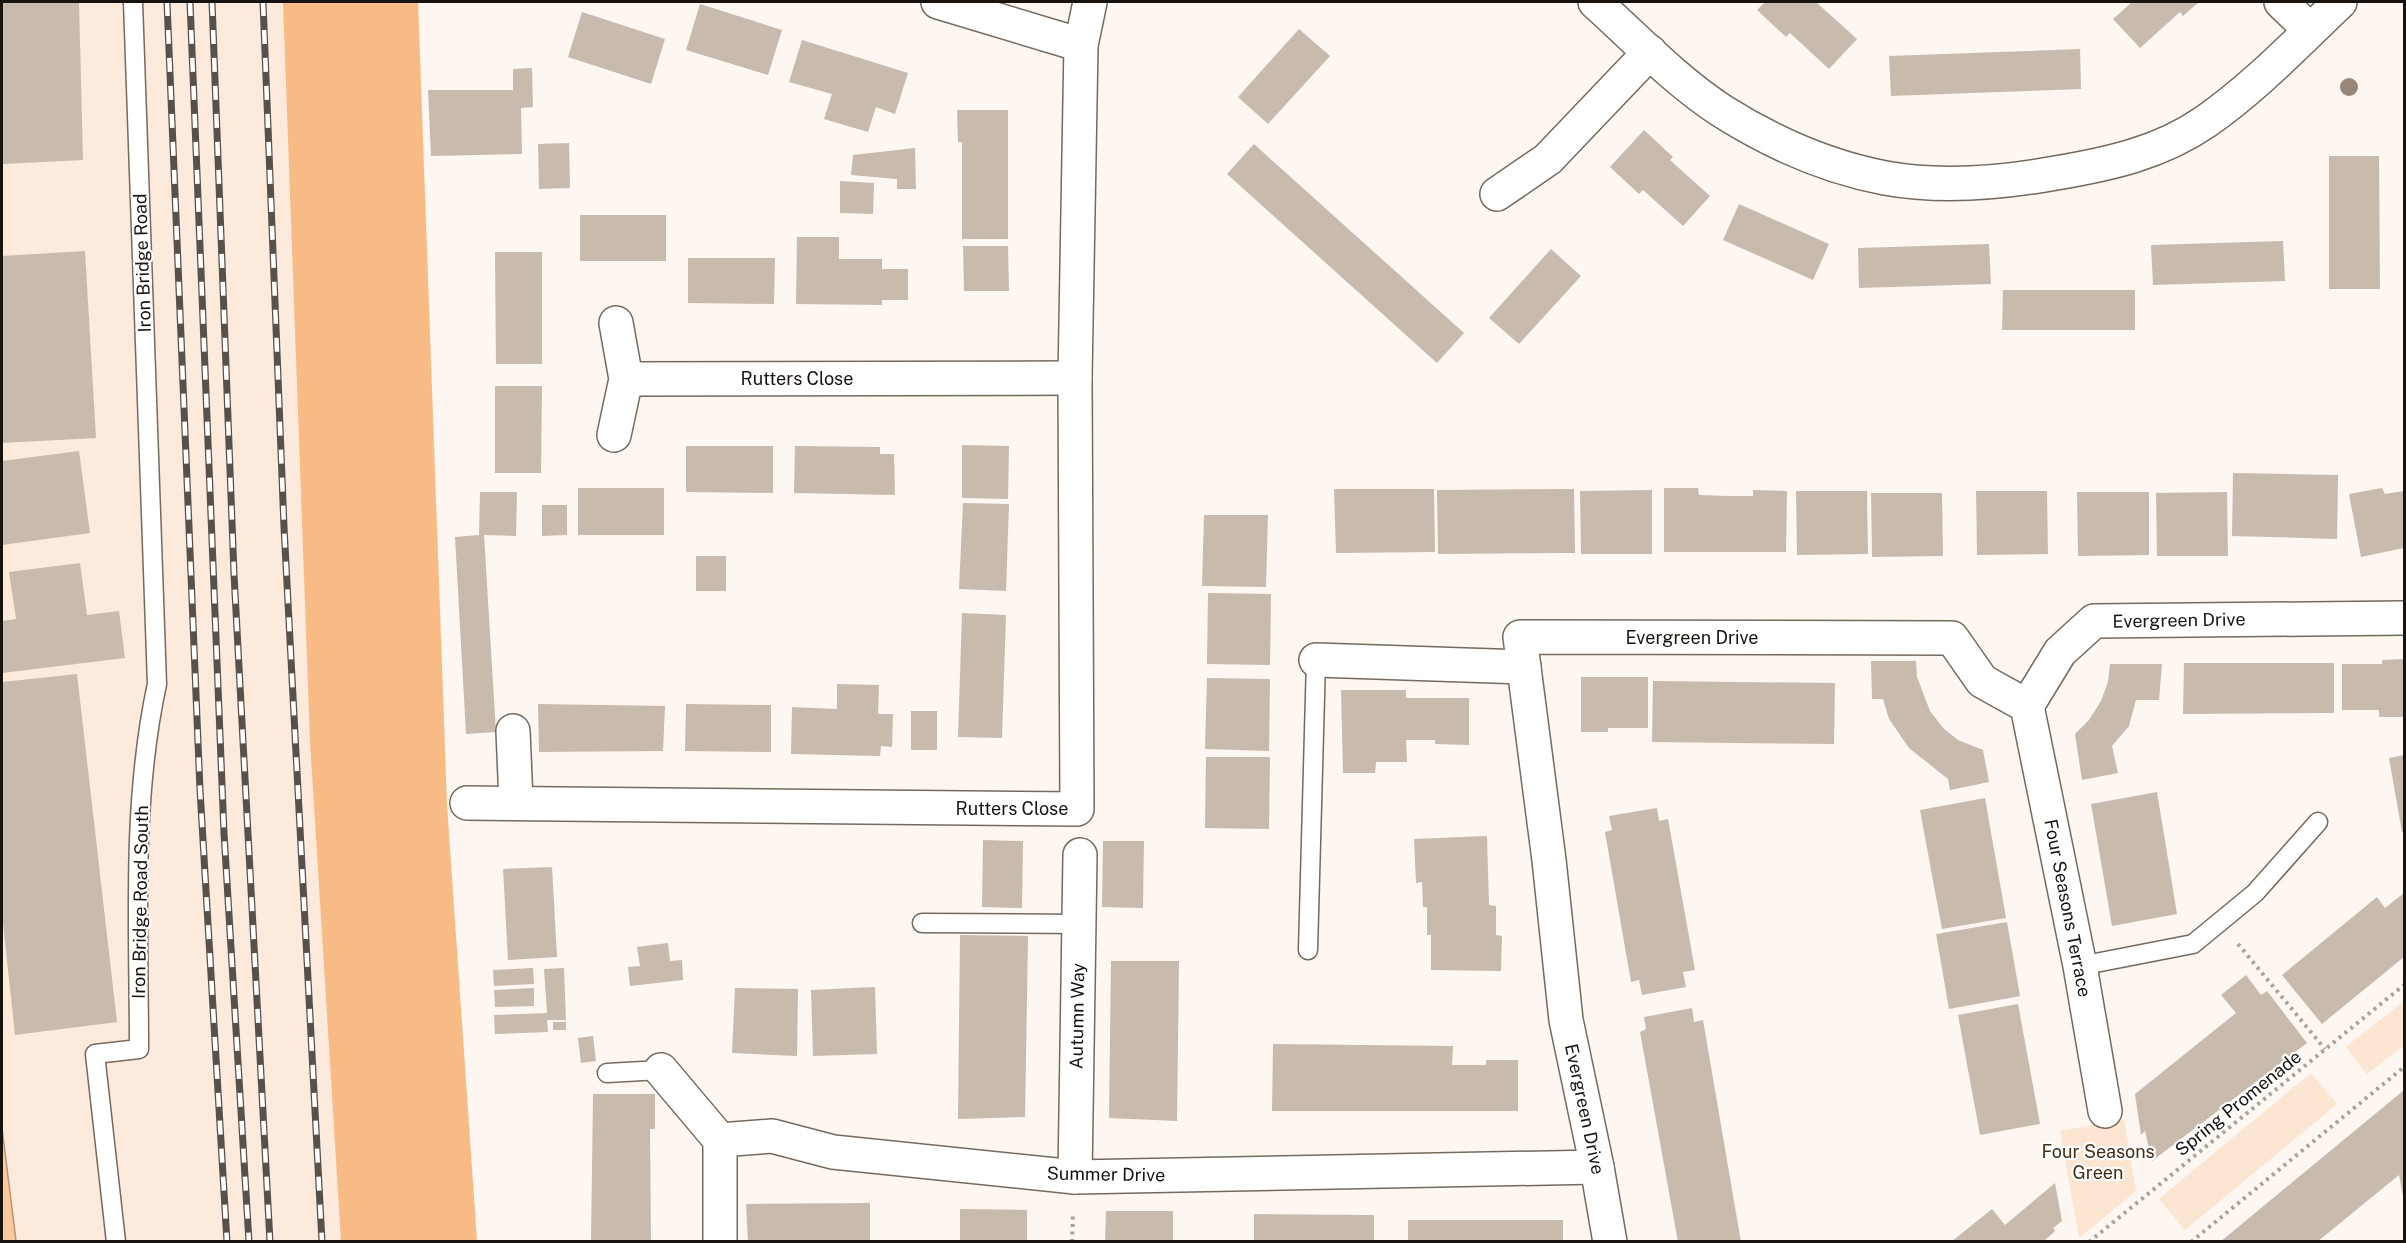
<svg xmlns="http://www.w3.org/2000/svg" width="2406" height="1243" viewBox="0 0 2406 1243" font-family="'Public Sans',sans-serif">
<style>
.built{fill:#fceadc}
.green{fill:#fce5d1}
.forest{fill:#f9bb85}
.water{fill:#fbc99e;stroke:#b79273;stroke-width:1.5}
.building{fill:#c9baae}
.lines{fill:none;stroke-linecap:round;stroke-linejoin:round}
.lane-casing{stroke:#76695e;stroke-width:21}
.street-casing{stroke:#76695e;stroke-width:36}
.path{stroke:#a8a29d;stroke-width:4;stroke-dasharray:3 4.5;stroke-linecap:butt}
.lane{stroke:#fff;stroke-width:18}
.street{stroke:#fff;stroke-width:33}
.rail-casing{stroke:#57514d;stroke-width:7}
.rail{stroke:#fff;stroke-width:4.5;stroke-dasharray:14;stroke-linecap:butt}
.tree{fill:#988777}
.labels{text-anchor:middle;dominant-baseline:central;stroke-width:4.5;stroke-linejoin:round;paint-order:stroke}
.street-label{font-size:18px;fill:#18130f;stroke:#fff}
.park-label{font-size:18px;fill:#452c14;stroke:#fff}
</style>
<rect width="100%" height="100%" fill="#fdf6f1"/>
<path class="built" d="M2,2H418L447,805L475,1241H16L2,1128Z"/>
<g class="green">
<path d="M2404,1001V1045L2367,1074L2346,1047Z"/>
<path d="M2311,1073L2337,1104L2185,1230L2159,1199Z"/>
<path d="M2124,1120L2136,1191L2079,1238L2060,1131Z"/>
</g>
<path class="forest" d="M283,2H418L447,805L477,1241H341L310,741Z"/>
<path class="water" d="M2,1128L16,1241H2Z"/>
<g class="building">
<path d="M2,2H79L83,160L2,164Z"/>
<path d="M1765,2H1819L1817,3L1857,39L1829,69L1790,33L1786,37L1757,10Z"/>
<path d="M2132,2H2199L2183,16L2180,12L2140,48L2113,19Z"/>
<path d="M700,4L782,30L768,75L686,50Z"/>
<path d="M582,12L665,39L651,84L568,57Z"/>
<path d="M1299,29L1330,56L1268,124L1238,97Z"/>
<path d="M802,40L908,73L895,114L876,107L868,132L824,119L832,94L789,82Z"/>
<path d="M2080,49L2081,89L1891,96L1889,56Z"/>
<path d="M532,68L533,107L521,108L522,154L431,156L428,90H513V69Z"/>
<path d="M957,110H1008V239H962V142H958Z"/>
<path d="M1644,130L1673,157L1670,160L1710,196L1683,226L1643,190L1639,194L1610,167Z"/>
<path d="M569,143L570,188L539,189L538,144Z"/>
<path d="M1254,144L1464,333L1437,363L1227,174Z"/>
<path d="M915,148L916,189H897V179L851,175L853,155Z"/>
<path d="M2329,156H2379L2380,289H2329Z"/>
<path d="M840,181L874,183L873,214L840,213Z"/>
<path d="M1739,204L1829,244L1813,280L1723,240Z"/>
<rect x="580" y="215" width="86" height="46"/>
<path d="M797,237H839V259H882V269H908V300H882V305L796,304Z"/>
<path d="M2283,241L2285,281L2153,285L2151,245Z"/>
<path d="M1989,244L1991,284L1859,288L1858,248Z"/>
<path d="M963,246H1008L1009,291H964Z"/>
<path d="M1551,249L1581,276L1519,344L1489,318Z"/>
<path d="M85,251L96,438L2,443V256Z"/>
<path d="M495,252H542V364H496Z"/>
<path d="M688,258H775L774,304L688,303Z"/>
<path d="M2003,290H2135V330H2002Z"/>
<path d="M495,386H542L541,473H495Z"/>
<path d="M962,445L1009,446L1008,499L962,498Z"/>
<path d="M686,446H773V493L686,492Z"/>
<path d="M795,446L880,447V454H894L895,495L794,493Z"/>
<path d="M79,451L90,533L2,545V461Z"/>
<path d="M2233,473L2338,475L2337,539L2232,536Z"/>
<rect x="578" y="488" width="86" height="47"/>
<path d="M1664,488H1698L1699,495L1728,496H1753V490L1787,491L1786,552H1664Z"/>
<path d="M2382,488L2385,494L2404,491V548L2361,557L2349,494Z"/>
<path d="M1334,489H1434L1435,552L1336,553Z"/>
<path d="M1574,489L1575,553L1438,554L1437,490Z"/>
<path d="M1652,490V554H1581L1580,491Z"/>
<path d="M1796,491H1867L1868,554L1797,555Z"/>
<path d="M1976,491H2047L2048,554L1977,555Z"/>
<path d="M480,492H517L516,536L484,535L496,732L466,734L455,537L479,535Z"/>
<path d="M2077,492H2149V555L2078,556Z"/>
<path d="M2227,492L2228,556H2157L2156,493Z"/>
<path d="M1871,493H1942L1943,556L1872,557Z"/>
<path d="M963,503L1009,504L1006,591L959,589Z"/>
<path d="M542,505H567V535L542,536Z"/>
<path d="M1204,515H1268L1266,587L1202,586Z"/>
<rect x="696" y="556" width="30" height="35"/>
<path d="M80,563L87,615L119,611L125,658L2,673V621L16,619L9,572Z"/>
<path d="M1208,593L1271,594L1270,665L1207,664Z"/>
<path d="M962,613L1006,615L1002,738L958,737Z"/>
<path d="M2404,659V717H2379V710H2342V664H2382V660Z"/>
<path d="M1871,661H1916L1917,677L1930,711L1944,729L1958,740L1983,750L1989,782L1950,790L1948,779L1909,748L1889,719L1883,699H1872Z"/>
<path d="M2184,663H2334V713L2183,714Z"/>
<path d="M2110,664H2162L2159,700H2136L2129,726L2112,746L2118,773L2082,780L2075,734L2089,720L2101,701L2108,682Z"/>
<path d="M77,674L117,1022L15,1035L2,914V682Z"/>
<path d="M1581,677H1648V728H1608V732H1581Z"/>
<path d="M1207,678L1270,679L1269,751L1205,749Z"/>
<path d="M1653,681L1835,683L1834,744L1652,742Z"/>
<path d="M837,684L879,685L878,714H893L892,747L881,746L880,756L791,754L792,707L837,709Z"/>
<path d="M1341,690H1406V698H1469V745L1435,744V740H1406L1407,762H1376L1375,773H1343Z"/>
<path d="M538,704L665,706L663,751L539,752Z"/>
<path d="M686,704L771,705V752L685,751Z"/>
<rect x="911" y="711" width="26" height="39"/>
<path d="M2404,755V832H2402L2389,758Z"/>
<path d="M1206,757H1270L1269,829L1205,828Z"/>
<path d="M2157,792L2177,914L2112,926L2091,804Z"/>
<path d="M1985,798L2006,918L1942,929L1920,810Z"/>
<path d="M1657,808L1659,821L1668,819L1695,970L1683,972L1686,987L1642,995L1639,980L1631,982L1605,832L1612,830L1609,816Z"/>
<path d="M1487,836L1489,905L1496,906V935L1502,936L1501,971L1431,970V935H1427V907H1423L1422,882L1416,883L1414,839Z"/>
<path d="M983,840L1023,841L1022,908L982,907Z"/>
<path d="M1103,841H1144L1143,908L1102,907Z"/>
<path d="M552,867L557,957L508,960L503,869Z"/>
<path d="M2404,893V957L2322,1024L2282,975L2377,897L2385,908Z"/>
<path d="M2007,922L2020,996L1949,1009L1936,934Z"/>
<path d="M960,935L1028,936L1025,1117L958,1119Z"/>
<path d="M668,943L670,961L682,960L683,980L630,986L628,967L640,966L637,947Z"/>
<path d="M1111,961H1179L1177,1121L1109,1118Z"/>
<path d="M533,968L534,984L494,986L493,970Z"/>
<path d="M564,968L566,1020H547L548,1032L495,1034L494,1015L547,1013L544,969Z"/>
<path d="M2246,975L2261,995L2267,991L2307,1043L2152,1161L2145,1131L2141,1135L2135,1094L2236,1013L2221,995Z"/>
<path d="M875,987L877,1054L813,1056L811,990Z"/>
<path d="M534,988V1006L495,1007L494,990Z"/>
<path d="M735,988L798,989L797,1056L732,1053Z"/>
<path d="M2018,1004L2040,1124L1980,1135L1958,1015Z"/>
<path d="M1692,1008L1694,1022L1703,1020L1741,1242H1678L1640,1032L1646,1029L1644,1017Z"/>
<rect x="553" y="1022" width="13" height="8"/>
<path d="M593,1036L596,1061L581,1063L578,1038Z"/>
<path d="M1273,1044L1453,1046L1452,1065H1486V1060H1518V1111H1272Z"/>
<path d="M2404,1090V1202L2399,1175L2317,1242H2220Z"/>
<path d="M593,1094H655V1129H650L651,1242H591Z"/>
<path d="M2055,1183L2062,1221L2053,1228L2055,1231L2043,1242H1951L1992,1209L2005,1225Z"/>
<path d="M870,1203V1242H748L746,1204Z"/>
<path d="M960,1209L1027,1210V1242H960Z"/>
<path d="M1106,1211H1173V1242H1105Z"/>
<path d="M1254,1214L1374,1215V1242H1254Z"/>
<rect x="1408" y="1220" width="155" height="22"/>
</g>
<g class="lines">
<defs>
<g id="lane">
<path d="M922,923L1079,924"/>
<path d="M1308,950L1316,660"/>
<path d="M2080,966L2193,944L2255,893L2318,822"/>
<path d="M607,1073L661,1070L657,1064"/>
<path d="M116,1242L95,1054L139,1049C139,928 131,804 157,684L133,2"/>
</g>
<g id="street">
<path d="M938,2L1081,45"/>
<path d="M1595,2C1636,39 1676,81 1722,111C1771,142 1827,167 1885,178C1940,188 2001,183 2056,173C2109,164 2160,153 2205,122C2254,88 2297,43 2340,2"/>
<path d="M2281,2L2310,30"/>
<path d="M1497,194L1548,159L1650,52"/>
<path d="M626,379L1075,378"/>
<path d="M614,435L626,379L616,323"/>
<path d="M1316,660L1524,667"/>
<path d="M2027,706L2080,966L2105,1111"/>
<path d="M513,731L516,802"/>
<path d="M467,803L1077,809L1075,378L1081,45L1090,2"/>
<path d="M661,1070L720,1140"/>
<path d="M720,1140L772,1136L833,1152L1075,1177L1597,1167"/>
<path d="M1075,1177L1080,855"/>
<path d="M720,1242V1140"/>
<path d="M1610,1242L1597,1167L1566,1020L1549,860L1520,637L1952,638L1982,681L2027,706L2060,652L2094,621L2404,618"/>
</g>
</defs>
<use href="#lane" class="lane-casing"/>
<use href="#street" class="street-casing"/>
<g class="path">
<path d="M2238,944L2325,1049"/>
<path d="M1072,1242L1073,1213"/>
<path d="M2089,1242L2404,985"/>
<path d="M2191,1242L2404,1067"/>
</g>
<use href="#lane" class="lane"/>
<use href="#street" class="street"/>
<defs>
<g id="rail">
<path d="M167,2L200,790L227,1242"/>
<path d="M190,2L224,833L249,1242"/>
<path d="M212,2L234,574L270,1242"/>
<path d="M263,2L284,527L322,1242"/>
</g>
</defs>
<use href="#rail" class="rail-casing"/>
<use href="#rail" class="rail"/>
</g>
<circle class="tree" cx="2349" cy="87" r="9"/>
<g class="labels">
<g class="street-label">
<text transform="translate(142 263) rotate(-92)">Iron Bridge Road</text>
<text x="797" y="378">Rutters Close</text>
<text transform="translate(2179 620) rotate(-1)">Evergreen Drive</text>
<text x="1692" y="637">Evergreen Drive</text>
<text x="1012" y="808">Rutters Close</text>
<text transform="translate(140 902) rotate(-89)">Iron Bridge Road South</text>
<text transform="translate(2068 908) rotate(79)">Four Seasons Terrace</text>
<text transform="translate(1077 1016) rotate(-89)">Autumn Way</text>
<text transform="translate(2238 1103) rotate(-39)">Spring Promenade</text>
<text transform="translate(1585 1109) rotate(78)">Evergreen Drive</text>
<text transform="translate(1106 1174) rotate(1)">Summer Drive</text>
</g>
<g class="park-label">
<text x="2098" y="1151">Four Seasons<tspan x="2098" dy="21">Green</tspan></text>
</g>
</g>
<rect width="2406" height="1243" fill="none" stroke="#18130f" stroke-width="6"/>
</svg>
